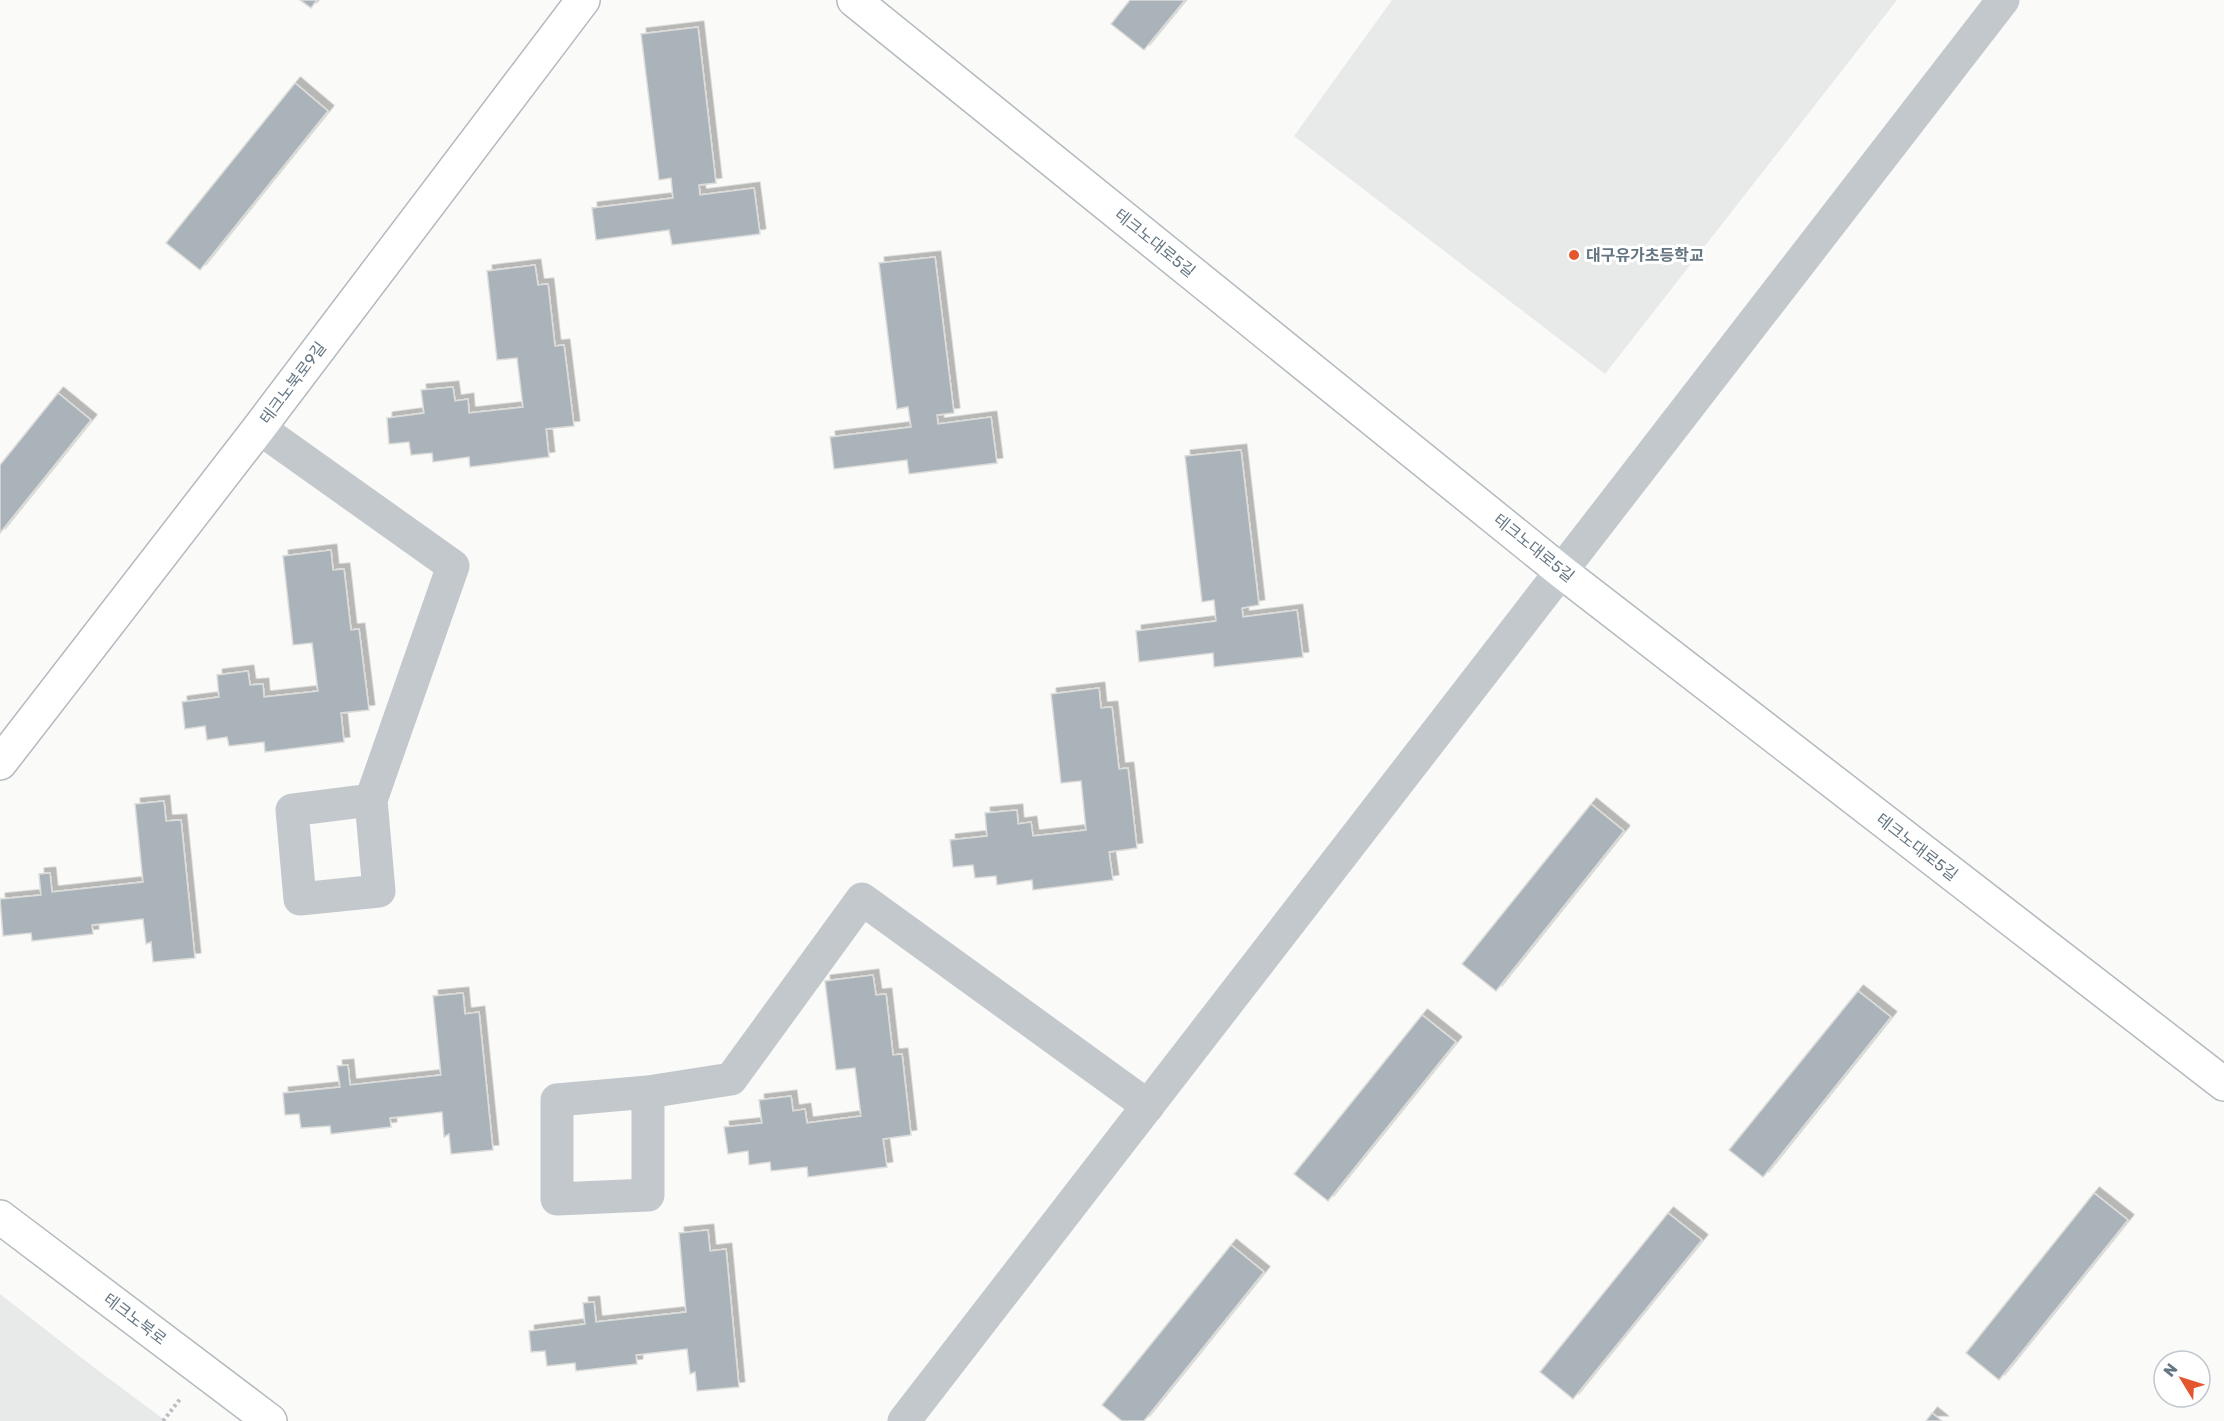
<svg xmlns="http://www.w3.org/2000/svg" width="2224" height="1421" viewBox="0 0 2224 1421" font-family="Rubik,'Noto Sans KR',sans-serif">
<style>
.built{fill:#e8e9e9}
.building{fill:#aab3b9;stroke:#dcdcda;stroke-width:1.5;filter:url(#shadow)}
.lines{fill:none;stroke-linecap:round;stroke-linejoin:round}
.secondary-casing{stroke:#b3babf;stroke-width:36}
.path{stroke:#bbbfc2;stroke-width:4;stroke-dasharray:3 3;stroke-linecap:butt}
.street{stroke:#c3c8cc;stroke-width:33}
.secondary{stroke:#fff;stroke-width:33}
.poi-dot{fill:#e4572e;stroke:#fff;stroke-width:2}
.labels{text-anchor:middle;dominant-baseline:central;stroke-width:6;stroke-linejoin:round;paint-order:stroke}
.street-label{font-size:16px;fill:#657683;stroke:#fff}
.poi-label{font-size:16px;font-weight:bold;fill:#657683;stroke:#fff;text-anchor:start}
</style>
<defs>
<filter id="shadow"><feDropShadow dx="5.5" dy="-5.5" stdDeviation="0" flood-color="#0004"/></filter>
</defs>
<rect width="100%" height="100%" fill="#fafaf8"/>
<g class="built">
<path d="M1392,0H1897L1605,374L1294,136Z"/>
<path d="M0,1294L92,1366L166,1421H0Z"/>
</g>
<g class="building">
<path d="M300,0H317L311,8Z"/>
<path d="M1130,0H1185L1144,50L1111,24Z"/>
<path d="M698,27L716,183L699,185L700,195L754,188L760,234L672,245L669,230L596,240L592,208L673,198L671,178L659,180L641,34Z"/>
<path d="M295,83L328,111L200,270L166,243Z"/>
<path d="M935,257L954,413L937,415L938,424L991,417L997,463L909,474L907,460L834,469L830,437L911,427L908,407L897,409L879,263Z"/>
<path d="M535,265L538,285L548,284L555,346L564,345L574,426L546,429L549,457L470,467L469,457L433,462L432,453L411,455L409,442L389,444L387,418L424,413L421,390L453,387L455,401L468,399L469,413L523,407L517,358L497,360L487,271Z"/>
<path d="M58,393L91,420L0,533V465Z"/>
<path d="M1241,450L1259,605L1242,608L1243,617L1297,610L1303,657L1214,667L1213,653L1139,662L1136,631L1216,621L1214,600L1202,602L1185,456Z"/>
<path d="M331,550L333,570L344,569L351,630L359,629L369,710L341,713L344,742L265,752L264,742L229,746L227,737L207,740L205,726L185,729L182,702L219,697L217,675L248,671L250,685L263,684L264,697L318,691L312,643L293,645L283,556Z"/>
<path d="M1099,688L1101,708L1112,707L1119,769L1128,768L1137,848L1109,852L1113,880L1033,890L1032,880L997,885L996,876L975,878L973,865L953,867L950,840L987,836L985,813L1017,810L1018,824L1031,822L1033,836L1086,830L1081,781L1061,783L1051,694Z"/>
<path d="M164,801L166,821L181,820L195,958L153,962L151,942L146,944L143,919L92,925L93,934L32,941L31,933L3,936L0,899L41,895L39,874L50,873L52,892L143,882L135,804Z"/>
<path d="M1591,804L1624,831L1496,991L1462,964Z"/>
<path d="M873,975L876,995L886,994L893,1055L902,1054L911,1135L883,1139L887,1167L808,1177L807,1167L771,1171L770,1162L749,1165L748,1151L728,1154L724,1127L762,1123L759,1100L791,1096L793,1111L805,1109L807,1123L861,1116L855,1068L836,1070L825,981Z"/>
<path d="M1858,991L1891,1017L1763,1177L1729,1150Z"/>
<path d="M463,993L465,1014L479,1012L493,1150L451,1154L449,1134L444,1137L442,1112L390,1118L391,1127L331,1134L330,1126L301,1128L299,1114L285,1115L283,1093L340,1087L337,1066L348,1065L350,1085L441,1075L433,996Z"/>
<path d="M1422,1015L1456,1042L1328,1201L1294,1174Z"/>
<path d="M2094,1193L2128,1220L1999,1380L1966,1353Z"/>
<path d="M1668,1213L1702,1240L1573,1399L1540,1372Z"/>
<path d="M708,1230L710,1251L726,1249L739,1387L697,1391L695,1372L690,1374L687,1349L636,1355L637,1364L576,1371L575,1363L547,1366L545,1351L531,1352L529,1331L585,1324L583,1303L594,1302L596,1322L686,1312L679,1233Z"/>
<path d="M1231,1245L1264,1272L1144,1421H1122L1102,1405Z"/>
<path d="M1932,1413L1942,1421H1926Z"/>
</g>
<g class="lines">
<defs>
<g id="secondary">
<path d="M854,0L1562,572L2224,1084"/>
<path d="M0,763L259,428L583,0"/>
<path d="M0,1217L270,1421"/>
</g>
</defs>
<use href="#secondary" class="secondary-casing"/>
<path class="path" d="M163,1421L181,1398"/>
<g class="street">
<path d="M259,428L453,566L371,800L292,810L300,899L379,891L371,800"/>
<path d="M648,1092V1195L557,1199V1100L648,1092L731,1079L862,899L1148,1106"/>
<path d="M904,1421L2003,0"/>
</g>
<use href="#secondary" class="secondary"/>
</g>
<circle class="poi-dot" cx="1574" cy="255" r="6"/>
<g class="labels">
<g class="street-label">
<text transform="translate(1155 243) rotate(39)">테크노대로5길</text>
<text transform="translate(293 383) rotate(-53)">테크노북로9길</text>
<text transform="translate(1534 548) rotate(39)">테크노대로5길</text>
<text transform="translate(1917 847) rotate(38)">테크노대로5길</text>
<text transform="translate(135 1319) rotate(37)">테크노북로</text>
</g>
<g class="poi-label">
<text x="1586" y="255">대구유가초등학교</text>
</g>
</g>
<g transform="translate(2182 1379) rotate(308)"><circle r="28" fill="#ffffff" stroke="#c1c8cd" stroke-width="1.5"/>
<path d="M0-4.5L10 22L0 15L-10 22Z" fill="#e4572e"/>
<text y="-9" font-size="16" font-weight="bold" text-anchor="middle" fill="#657683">N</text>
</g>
</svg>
